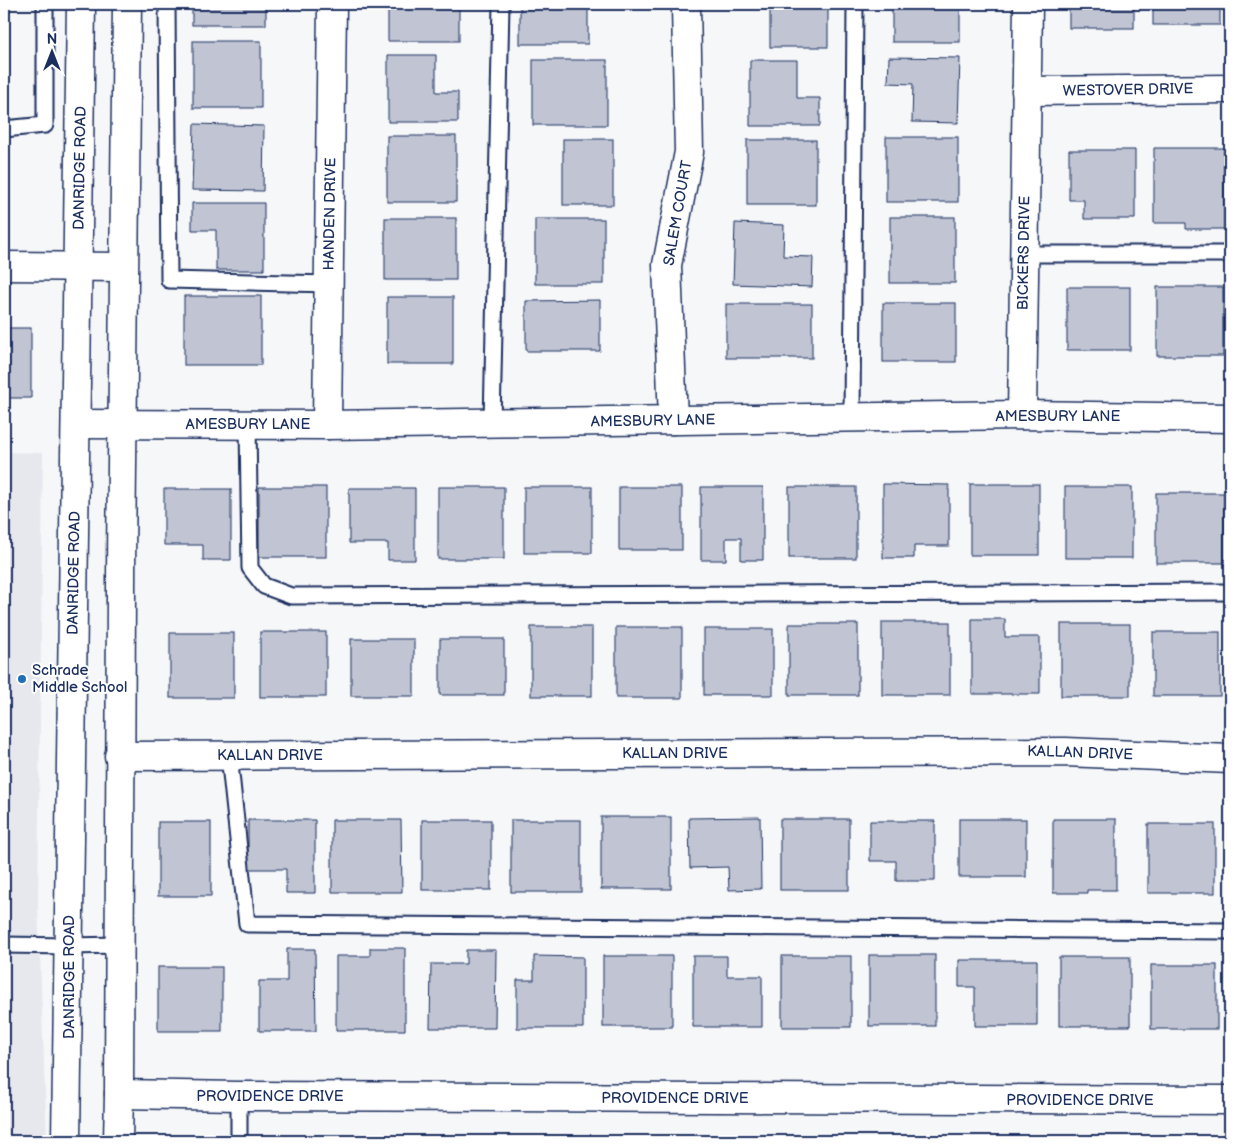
<svg xmlns="http://www.w3.org/2000/svg" width="1234" height="1145" viewBox="0 0 1234 1145" font-family="'Balsamiq Sans',sans-serif">
<style>
.built{fill:#e6e8ee}
.building{fill:#c0c4d3;stroke:#1b2f5e}
.lines{fill:none;stroke-linecap:round;stroke-linejoin:round}
.lane-casing{stroke:#1b2f5e;stroke-width:19}
.street-casing{stroke:#1b2f5e;stroke-width:31}
.secondary-casing{stroke:#1b2f5e;stroke-width:31}
.lane{stroke:#fff;stroke-width:15}
.street{stroke:#fff;stroke-width:28}
.secondary{stroke:#fff;stroke-width:28}
.poi-dot{fill:#1f6fb2;stroke:#fff;stroke-width:2}
.labels{text-anchor:middle;dominant-baseline:central;stroke-width:4;stroke-linejoin:round;paint-order:stroke}
.street-label{font-size:15px;fill:#1b2f5e;stroke:#fff}
.poi-label{font-size:15px;fill:#1b2f5e;stroke:#fff;text-anchor:start}
</style>
<rect width="100%" height="100%" fill="#f6f7f9"/>
<filter id="ink" filterUnits="userSpaceOnUse"><feTurbulence type="fractalNoise" baseFrequency=".02" numOctaves="2"/><feDisplacementMap in="SourceGraphic" scale="10" xChannelSelector="R" yChannelSelector="G"/><feConvolveMatrix kernelMatrix="1 2 1 2 8 2 1 2 1" color-interpolation-filters="sRGB"/></filter>
<g filter="url(#ink)">
<path class="built" d="M4,452L43,453L38,905L47,1141H4Z"/>
<g class="building">
<path d="M4,4H6L7,40H4Z"/>
<rect x="192" y="4" width="74" height="21"/>
<rect x="388" y="4" width="71" height="37"/>
<rect x="520" y="4" width="68" height="40"/>
<rect x="770" y="4" width="58" height="43"/>
<rect x="892" y="4" width="68" height="38"/>
<rect x="1069" y="4" width="65" height="24"/>
<rect x="1153" y="4" width="67" height="21"/>
<rect x="193" y="41" width="68" height="67"/>
<path d="M388,55H436V92H458V122H388Z"/>
<path d="M889,57L960,58L958,123L912,122L913,84L888,83Z"/>
<rect x="533" y="60" width="74" height="65"/>
<path d="M750,60H797V98H820V126H750Z"/>
<path d="M194,124L264,126L263,191L192,190Z"/>
<rect x="387" y="136" width="69" height="66"/>
<rect x="886" y="137" width="72" height="65"/>
<rect x="563" y="139" width="50" height="66"/>
<rect x="747" y="140" width="69" height="65"/>
<path d="M1154,148H1224V229H1186V223H1154Z"/>
<path d="M1069,150H1135V219H1084V200H1069Z"/>
<path d="M192,203H264V270H216V230H192Z"/>
<rect x="890" y="217" width="65" height="66"/>
<rect x="385" y="218" width="71" height="62"/>
<rect x="535" y="219" width="69" height="65"/>
<path d="M735,223L784,225L783,256L813,257L812,287L733,284Z"/>
<rect x="1067" y="287" width="63" height="63"/>
<rect x="1157" y="287" width="66" height="69"/>
<rect x="184" y="296" width="77" height="69"/>
<rect x="387" y="297" width="66" height="67"/>
<path d="M600,300V351H526V301Z"/>
<rect x="883" y="303" width="73" height="59"/>
<rect x="726" y="304" width="86" height="54"/>
<rect x="4" y="328" width="27" height="70"/>
<path d="M883,484L949,485V546H914V558H883Z"/>
<rect x="970" y="484" width="69" height="71"/>
<rect x="259" y="487" width="67" height="70"/>
<rect x="438" y="487" width="66" height="72"/>
<rect x="524" y="487" width="68" height="66"/>
<rect x="619" y="487" width="63" height="63"/>
<path d="M701,487H763V560H741V538H726V560H701Z"/>
<rect x="789" y="487" width="67" height="71"/>
<rect x="1065" y="487" width="67" height="71"/>
<path d="M349,488H415V560H388V543H349Z"/>
<path d="M164,489H231V560H203V545H164Z"/>
<rect x="1156" y="493" width="68" height="70"/>
<path d="M972,619H1005V637H1040V694H972Z"/>
<rect x="882" y="622" width="68" height="73"/>
<rect x="789" y="624" width="69" height="71"/>
<rect x="1061" y="624" width="69" height="72"/>
<rect x="531" y="627" width="61" height="69"/>
<rect x="616" y="627" width="66" height="71"/>
<rect x="704" y="629" width="69" height="66"/>
<rect x="260" y="632" width="66" height="65"/>
<rect x="1153" y="632" width="67" height="64"/>
<rect x="170" y="633" width="64" height="65"/>
<rect x="351" y="639" width="63" height="57"/>
<rect x="440" y="639" width="64" height="56"/>
<rect x="601" y="817" width="70" height="72"/>
<path d="M760,817L761,889L729,890L728,867L690,868L689,818Z"/>
<rect x="780" y="819" width="69" height="71"/>
<rect x="959" y="819" width="67" height="58"/>
<path d="M1053,819H1116V890H1087V893H1053Z"/>
<path d="M248,820H315V893H286V869H248Z"/>
<path d="M332,820H401L402,892H332Z"/>
<rect x="422" y="820" width="69" height="70"/>
<rect x="511" y="820" width="70" height="72"/>
<path d="M870,821H935V881H896V861H870Z"/>
<rect x="158" y="822" width="53" height="74"/>
<rect x="1148" y="824" width="67" height="69"/>
<path d="M370,948H405V1030H336V956H370Z"/>
<path d="M287,949H315L316,1031H259V981H287Z"/>
<path d="M466,950H496L495,1028H430L431,964H466Z"/>
<rect x="869" y="955" width="66" height="71"/>
<path d="M534,956L583,957V1028H517V980H534Z"/>
<rect x="603" y="956" width="69" height="71"/>
<path d="M693,956H727V976H762V1027H693Z"/>
<rect x="782" y="956" width="69" height="71"/>
<rect x="1059" y="957" width="71" height="69"/>
<path d="M959,960H1037V1026H975V987H959Z"/>
<rect x="1151" y="965" width="66" height="64"/>
<rect x="158" y="967" width="64" height="64"/>
</g>
<g class="lines">
<defs>
<g id="lane">
<path d="M167,4L169,280L329,284"/>
<path d="M4,129L45,125V4"/>
<path d="M1024,254H1230"/>
<path d="M852,418L855,4"/>
<path d="M492,423L501,4"/>
<path d="M248,424L250,568L264,586L291,596L1230,592"/>
<path d="M229,755L247,924L1230,931"/>
<path d="M4,945L69,946L119,945"/>
<path d="M239,1141V1096"/>
</g>
<g id="street">
<path d="M1026,91L1230,89"/>
<path d="M4,266L123,267"/>
<path d="M1022,415L1028,4"/>
<path d="M673,420L667,265L689,152L686,6"/>
<path d="M327,425L332,4"/>
<path d="M119,756L1066,752L1230,759"/>
<path d="M119,1094L239,1096L1230,1100"/>
</g>
<g id="secondary">
<path d="M76,424L327,425L1022,415L1230,418"/>
<path d="M66,1141L81,4"/>
<path d="M118,1141L119,1094C119,731 122,367 127,4"/>
</g>
</defs>
<use href="#lane" class="lane-casing"/>
<use href="#street" class="street-casing"/>
<use href="#secondary" class="secondary-casing"/>
<use href="#lane" class="lane"/>
<use href="#street" class="street"/>
<use href="#secondary" class="secondary"/>
</g>
</g>
<circle class="poi-dot" cx="22" cy="679" r="5"/>
<g class="labels">
<g class="street-label">
<text transform="translate(1128 90) rotate(-1)">WESTOVER DRIVE</text>
<text transform="translate(80 168) rotate(-89)">DANRIDGE ROAD</text>
<text transform="translate(678 213) rotate(-80)">SALEM COURT</text>
<text transform="translate(330 214) rotate(-89)">HANDEN DRIVE</text>
<text transform="translate(1024 253) rotate(-89)">BICKERS DRIVE</text>
<text x="1058" y="416">AMESBURY LANE</text>
<text transform="translate(653 421) rotate(-1)">AMESBURY LANE</text>
<text x="248" y="424">AMESBURY LANE</text>
<text transform="translate(74 573) rotate(-89)">DANRIDGE ROAD</text>
<text x="675" y="753">KALLAN DRIVE</text>
<text transform="translate(1080 753) rotate(2)">KALLAN DRIVE</text>
<text x="270" y="755">KALLAN DRIVE</text>
<text transform="translate(69 977) rotate(-90)">DANRIDGE ROAD</text>
<text x="270" y="1096">PROVIDENCE DRIVE</text>
<text x="675" y="1098">PROVIDENCE DRIVE</text>
<text x="1080" y="1100">PROVIDENCE DRIVE</text>
</g>
<g class="poi-label">
<text x="32" y="670">Schrade<tspan x="32" dy="17">Middle School</tspan></text>
</g>
</g>
<rect width="1234" height="1145" fill="none" stroke="#fff" stroke-width="20"/>
<rect x="10" y="10" width="1214" height="1125" fill="none" stroke="#1b2f5e" stroke-width="2" filter="url(#ink)"/>
<g transform="translate(52 52)" stroke="#ffffff" stroke-width="4" paint-order="stroke">
<path d="M0-4L9 19L0 12L-9 19Z" fill="#1b2f5e"/>
<text y="-8" font-size="14" font-weight="bold" text-anchor="middle" fill="#1b2f5e">N</text>
</g>
</svg>
